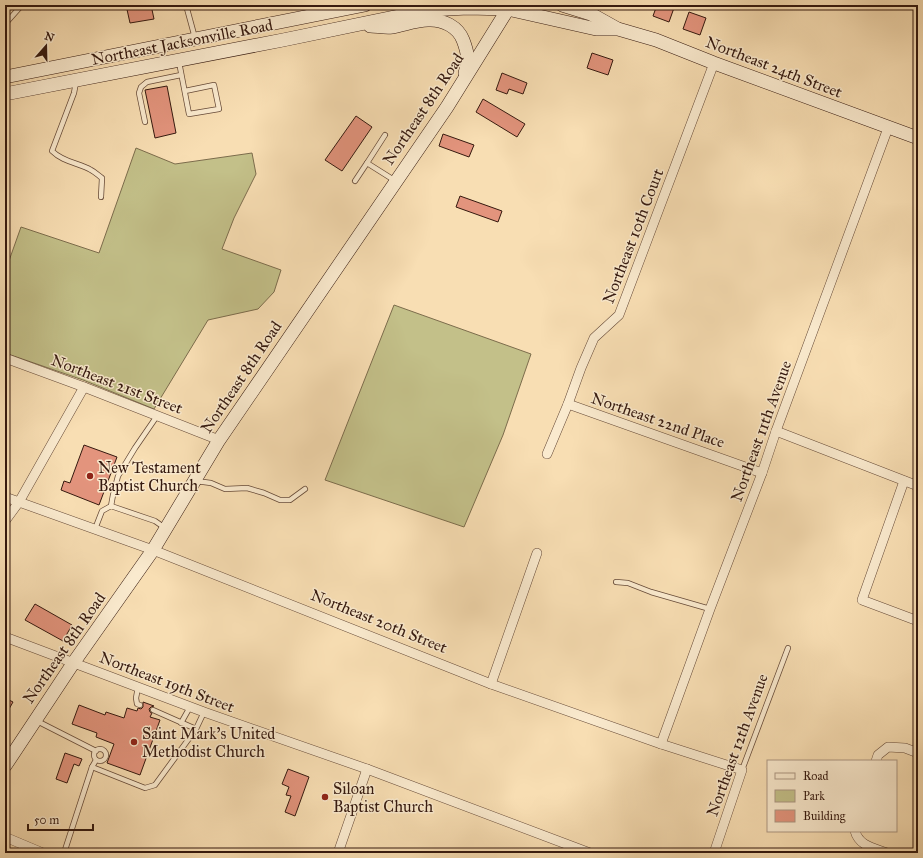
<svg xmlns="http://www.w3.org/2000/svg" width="923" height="858" viewBox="0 0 923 858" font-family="'IM FELL Great Primer',serif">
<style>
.green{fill:#c3c089;stroke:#7c6c4c}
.building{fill:#e3947d;stroke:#35190f}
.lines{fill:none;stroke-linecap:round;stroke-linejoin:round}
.lane-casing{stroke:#664a38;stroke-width:6}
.street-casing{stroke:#664a38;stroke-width:10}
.secondary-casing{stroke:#35190f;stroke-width:14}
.lane{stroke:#faeace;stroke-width:4.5}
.street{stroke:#faeace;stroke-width:9}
.secondary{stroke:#faeace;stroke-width:13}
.poi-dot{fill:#8f2418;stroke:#faeace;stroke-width:1.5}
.labels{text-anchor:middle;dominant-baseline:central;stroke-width:3;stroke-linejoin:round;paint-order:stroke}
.street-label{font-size:16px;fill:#35190f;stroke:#faeace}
.poi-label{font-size:16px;fill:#35190f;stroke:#faeace;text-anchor:start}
</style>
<rect width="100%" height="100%" fill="#f8deb3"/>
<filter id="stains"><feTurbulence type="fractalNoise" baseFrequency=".005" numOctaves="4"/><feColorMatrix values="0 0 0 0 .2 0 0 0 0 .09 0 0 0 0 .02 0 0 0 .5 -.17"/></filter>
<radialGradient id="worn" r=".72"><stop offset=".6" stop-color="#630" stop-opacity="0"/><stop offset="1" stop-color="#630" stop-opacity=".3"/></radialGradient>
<g class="green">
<path d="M136,148L175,164L252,153L256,174L234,218L222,249L281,270L274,292L258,309L208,320L154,409L83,380L5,353V272L21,227L99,253Z"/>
<path d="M394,305L531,354L503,435L464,527L325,480Z"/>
</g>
<g class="building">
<path d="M126,5H151L154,19L130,23Z"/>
<path d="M657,5H675L669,22L653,16Z"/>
<path d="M689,12L706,18L700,35L683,29Z"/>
<path d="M592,53L613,60L608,75L587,68Z"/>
<path d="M502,73L527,83L523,94L509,89L507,94L496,90Z"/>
<path d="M167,86L176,133L155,138L145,90Z"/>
<path d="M483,99L525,124L517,137L476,112Z"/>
<path d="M356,116L372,127L342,171L325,160Z"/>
<path d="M443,134L474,145L469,157L439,146Z"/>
<path d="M460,196L502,211L498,222L456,207Z"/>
<path d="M84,445L117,457L99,505L61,490L64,481L70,483Z"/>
<path d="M35,604L72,625L63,641L25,620Z"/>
<path d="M5,698L13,702L5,716Z"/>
<path d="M143,702L154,706L151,707L149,709L150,712L152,713L150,717L160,720L140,775L107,763L114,744L96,737L97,733L72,724L79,705L105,715L106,712L124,718L127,708L137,711L138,708L141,709L143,707Z"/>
<path d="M65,753L82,759L79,766L74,764L67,783L56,779Z"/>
<path d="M288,769L309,777L295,816L285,812L291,796L286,795L289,787L282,784Z"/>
</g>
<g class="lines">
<defs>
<g id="lane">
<path d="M186,5L195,38"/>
<path d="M5,24L22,5"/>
<path d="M179,62L189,114L219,109L214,85L185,91"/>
<path d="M76,82L74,93L52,151C63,162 79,163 91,170C95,172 98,175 102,178L101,197"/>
<path d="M145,122L139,93L141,87L147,82L181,75"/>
<path d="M385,135L367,163L394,180"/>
<path d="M355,181L367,163"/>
<path d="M196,481L211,483L225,489L247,488L264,493L280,500H290L305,489"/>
<path d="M111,506L113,495L118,476L135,448L157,416"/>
<path d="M95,529L102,511L111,506L155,521L165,528"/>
<path d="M616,582L628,583L651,592L710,609"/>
<path d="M138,687L136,698L137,704L140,705"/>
<path d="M153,710L196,729"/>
<path d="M37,721L96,751"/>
<path d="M181,723L190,707"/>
<circle cx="100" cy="755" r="6"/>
<path d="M92,767L145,788L155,785L196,729L204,712"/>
<path d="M742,770L788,648"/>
<path d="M64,853L92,767L96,760"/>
</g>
<g id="street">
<path d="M5,358L84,387L219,440"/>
<path d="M568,404L762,473"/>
<path d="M776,431L918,486"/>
<path d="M547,454L568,404L581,368L594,338L619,315L714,63"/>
<path d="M904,481L862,600L918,621"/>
<path d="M5,497L153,550L491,684L661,744L742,770L714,853"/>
<path d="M5,521L19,502L84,387"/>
<path d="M5,637L204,712L367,769L590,853"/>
<path d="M491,684L537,553"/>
<path d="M661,744L710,609L762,473L776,431L888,128"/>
<path d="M876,761L878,755L888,747L905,748L918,753"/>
<path d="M855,831C859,846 874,848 887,853"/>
<path d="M5,837L43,853"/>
<path d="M338,853L367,769"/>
</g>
<g id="secondary">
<path d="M562,5L591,14L616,28"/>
<path d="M370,26C377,26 385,28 392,27C404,25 416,20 428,20C443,19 458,27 463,40C468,53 469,60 465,73"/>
<path d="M5,77L365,5"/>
<path d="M5,94L283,40L428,10L468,8L508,9L596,29H618L656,40L714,63L918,138"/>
<path d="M5,766L74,662L153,550L219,440L447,107L508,9L509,5"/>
</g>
</defs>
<use href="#lane" class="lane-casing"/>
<use href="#street" class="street-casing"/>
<use href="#secondary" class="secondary-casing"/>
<use href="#lane" class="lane"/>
<use href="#street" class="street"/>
<use href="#secondary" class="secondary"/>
</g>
<g class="poi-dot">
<circle cx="90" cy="476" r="4"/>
<circle cx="134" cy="742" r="4"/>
<circle cx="325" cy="797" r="4"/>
</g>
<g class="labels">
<g class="street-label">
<text transform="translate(182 42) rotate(-11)">Northeast Jacksonville Road</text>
<text transform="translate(774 67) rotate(21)">Northeast 24th Street</text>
<text transform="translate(423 109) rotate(-56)">Northeast 8th Road</text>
<text transform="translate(633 236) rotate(-69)">Northeast 10th Court</text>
<text transform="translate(241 377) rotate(-56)">Northeast 8th Road</text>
<text transform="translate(117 384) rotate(21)">Northeast 21st Street</text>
<text transform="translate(658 420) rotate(19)">Northeast 22nd Place</text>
<text transform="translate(761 431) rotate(-70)">Northeast 11th Avenue</text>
<text transform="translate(379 621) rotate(22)">Northeast 20th Street</text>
<text transform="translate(64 648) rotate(-55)">Northeast 8th Road</text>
<text transform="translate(167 682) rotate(21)">Northeast 19th Street</text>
<text transform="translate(737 745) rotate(-70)">Northeast 12th Avenue</text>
</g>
<g class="poi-label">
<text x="98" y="467">New Testament<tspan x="98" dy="18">Baptist Church</tspan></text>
<text x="142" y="733">Saint Mark's United<tspan x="142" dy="18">Methodist Church</tspan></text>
<text x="333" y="788">Siloan<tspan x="333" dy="18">Baptist Church</tspan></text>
</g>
</g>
<rect width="923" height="858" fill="none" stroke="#f8deb3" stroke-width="20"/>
<rect x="6" y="6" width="911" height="846" fill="none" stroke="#35190f" stroke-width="2"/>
<rect x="10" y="10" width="903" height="838" fill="none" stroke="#35190f"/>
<rect x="767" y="760" width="130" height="72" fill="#faeace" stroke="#ab9682"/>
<rect x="775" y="773" width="20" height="6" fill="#faeace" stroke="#ab9682"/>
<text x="803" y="780" font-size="12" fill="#35190f">Road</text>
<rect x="775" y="790" width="20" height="12" fill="#c3c089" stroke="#ab9682"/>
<text x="803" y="800" font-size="12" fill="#35190f">Park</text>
<rect x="775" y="810" width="20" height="12" fill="#e3947d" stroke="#ab9682"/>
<text x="803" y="820" font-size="12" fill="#35190f">Building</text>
<g transform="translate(46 46) rotate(20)" stroke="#faeace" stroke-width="3" paint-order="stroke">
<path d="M0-3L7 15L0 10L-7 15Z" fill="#35190f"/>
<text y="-6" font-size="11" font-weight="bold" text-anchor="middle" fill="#35190f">N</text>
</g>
<path d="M28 824v6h65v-6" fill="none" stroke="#35190f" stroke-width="2"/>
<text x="34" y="824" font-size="12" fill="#35190f" stroke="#faeace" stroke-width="3" paint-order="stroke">50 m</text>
<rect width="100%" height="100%" filter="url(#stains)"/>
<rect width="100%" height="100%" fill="url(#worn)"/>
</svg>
